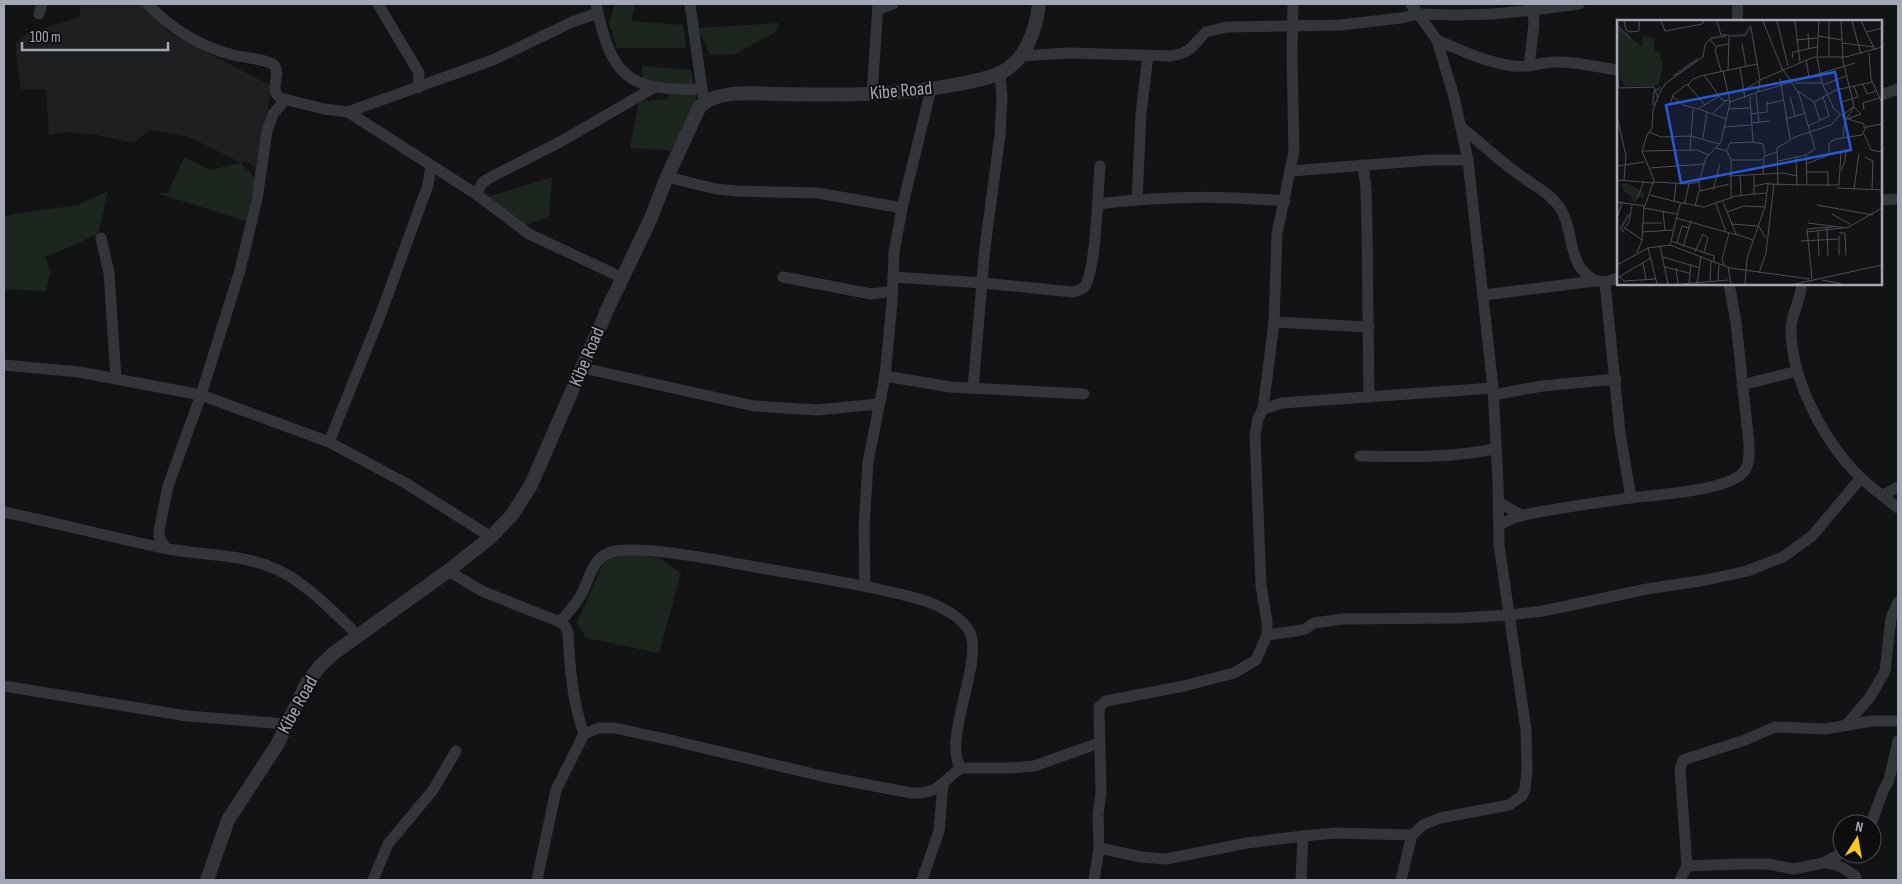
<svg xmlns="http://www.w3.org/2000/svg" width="1902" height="884" viewBox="0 0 1902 884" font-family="'Sofia Sans Condensed',sans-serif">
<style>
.built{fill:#1f1f22}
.green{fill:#1d251f}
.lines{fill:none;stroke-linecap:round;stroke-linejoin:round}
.minor{stroke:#34353a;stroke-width:11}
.tertiary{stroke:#34353a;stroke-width:14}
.labels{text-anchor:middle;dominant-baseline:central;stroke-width:4;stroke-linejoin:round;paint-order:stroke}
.street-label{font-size:19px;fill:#a4a8b6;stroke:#0e0e10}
.inset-river{fill:none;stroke:#29313a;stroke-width:2.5}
.inset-road{fill:none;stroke:#4d4f55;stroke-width:1}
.view{fill:#2a57d5;fill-opacity:0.15;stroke:#2a57d5;stroke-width:2.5}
.inset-edge{fill:none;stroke:#a4a8b6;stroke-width:2.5}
</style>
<rect width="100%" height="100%" fill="#131315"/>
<path class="built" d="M80,4H143L144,7L169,33L272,86L256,168L245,161L241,163L189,137L150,130L133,143L97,135L67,132L49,135L46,89H21L15,44L28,33L80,17Z"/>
<g class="green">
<path d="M615,4H635L631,21L683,25L686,48H617L609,23Z"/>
<path d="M779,23L776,32L735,54L710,55L698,28Z"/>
<path d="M642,66L691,70L697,104L680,151L630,148L639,101L668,99L671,84L642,80Z"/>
<path d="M184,157L210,170L241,163L255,178L246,221L156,193H168Z"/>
<path d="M552,177L549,216L524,226L488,197Z"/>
<path d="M108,191L98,234L46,257L50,272L46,291L4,289V217L13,214L78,205Z"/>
<path d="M634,555L660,558L681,573L659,653L586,638L577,622L606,556Z"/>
</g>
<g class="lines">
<g class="minor">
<path d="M148,4C172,30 199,46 233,55C245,58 263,58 274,65C282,76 268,88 280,98L324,109L348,112L493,60L572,22L598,13"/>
<path d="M378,4L419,73L418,88"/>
<path d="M596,4C611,75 626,92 701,89"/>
<path d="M690,4L703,96"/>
<path d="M878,10L893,4"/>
<path d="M39,14L42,4"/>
<path d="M1737,21L1738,4"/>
<path d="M1437,40C1462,51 1487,63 1514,66C1528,68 1542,62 1557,62C1577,62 1598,67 1618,70"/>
<path d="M1021,56L1069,53L1171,56L1180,54L1189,50L1206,32L1227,27L1340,25L1401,18L1418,14L1456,15L1493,14L1533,10L1579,4"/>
<path d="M1529,66L1534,24L1533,10"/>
<path d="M872,95L878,4"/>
<path d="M1881,95L1898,89"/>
<path d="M348,112L476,194L529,234L623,278"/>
<path d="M1461,127C1481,143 1500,161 1521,176C1536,187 1552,194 1562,211C1572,229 1569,256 1584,272C1595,284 1604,283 1618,278"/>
<path d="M1363,165L1366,189L1367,229L1369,397"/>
<path d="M1291,171L1430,160H1468"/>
<path d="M667,177L716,189L736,191L818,193L902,208"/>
<path d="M476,194L483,182L493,176L560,142L655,87"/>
<path d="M1137,200L1141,114L1148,55"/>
<path d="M1881,200L1898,199"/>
<path d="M1098,204C1160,196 1222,195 1285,201"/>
<path d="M101,238L109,273L116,379"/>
<path d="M783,277L871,294L893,291"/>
<path d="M893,277L983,283L1072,292C1077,291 1081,291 1085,286C1096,269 1098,190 1100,166"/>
<path d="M1605,283L1620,433L1631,498"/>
<path d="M1801,284C1802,300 1791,313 1791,329C1791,380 1825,444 1862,479C1873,489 1886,498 1898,508"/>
<path d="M1484,295L1595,281"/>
<path d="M1274,322L1369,327"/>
<path d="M4,365L79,372L201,395L329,442L407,484L491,537"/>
<path d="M583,368L754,406L817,410L878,404"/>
<path d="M885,376L950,387L1084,394"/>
<path d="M1742,385L1797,371"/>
<path d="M973,388L985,247L1000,135L1002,97L1000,73"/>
<path d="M1493,395L1542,386L1616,379"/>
<path d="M1263,409L1282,403L1493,388"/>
<path d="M329,442L380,316L428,185L431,165"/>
<path d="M1360,456C1406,457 1450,458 1495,449"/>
<path d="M1883,495L1898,487"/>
<path d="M1499,502L1522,516"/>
<path d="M4,512C57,523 110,537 163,548C202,556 242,553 278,570C309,585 333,612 358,635"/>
<path d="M1499,525C1507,521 1515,517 1523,515C1558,508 1594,503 1629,498C1652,495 1733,491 1745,470C1750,463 1749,453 1749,444L1736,322L1729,284"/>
<path d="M165,548L159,536V531L168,486L201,395L240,270L257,199L267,131L273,114L286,99"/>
<path d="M448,571L484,592L560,622L565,626L568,633C570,669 572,700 584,734"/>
<path d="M865,586L864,528L868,462L885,376L892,303L894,253L902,208L931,89"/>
<path d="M560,622C568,613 575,605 581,595C588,582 592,561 606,554C632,541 735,564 767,569C807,576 847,582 886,591C904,595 924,599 940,607C951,612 967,623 971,635C981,667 942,742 961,768H1011L1034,766L1099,743"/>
<path d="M1267,635V622L1261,585L1255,435L1258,418L1263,409L1274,322L1277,234L1294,151L1292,55L1293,4"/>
<path d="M4,686L187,716L286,724"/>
<path d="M1847,724L1870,697L1885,671L1891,618L1898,602"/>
<path d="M1871,824L1883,791L1889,780L1898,741"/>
<path d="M1099,848L1141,857L1166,859L1247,843L1303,836L1335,833L1412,835"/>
<path d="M1825,863C1839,864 1845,869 1856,877L1855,880"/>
<path d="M1687,866L1738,864H1768L1794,869L1823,863L1842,853"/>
<path d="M373,880L388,844L433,790L456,751"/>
<path d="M537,880L556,790L584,734L599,728H615L670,740L822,776L911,793C941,794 939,783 961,768"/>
<path d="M922,880L939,831L943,784"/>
<path d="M1094,880L1099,848L1098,815L1101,792L1099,707L1106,701L1184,686L1234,673L1256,660L1267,635L1296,631L1305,629L1314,623L1343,619L1459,618L1510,615L1543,611L1647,589L1706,580L1747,571L1783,557L1812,536L1861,478"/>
<path d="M1301,880L1303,836"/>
<path d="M1401,880L1412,835L1423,825L1440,818L1509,805L1522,796L1525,789L1527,770L1526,730L1499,545L1498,482L1493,388L1468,160L1454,97L1437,40L1411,4"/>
<path d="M1680,880L1687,866L1680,769L1683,760L1745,740L1775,727L1825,729L1872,721H1898"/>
</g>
<path class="tertiary" d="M207,880L228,820L277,745L307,683L320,666L334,653L448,571L491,537L512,515L531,485L609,306L651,218L667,177L699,108C713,90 753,93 775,94C837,95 898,96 959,84C972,81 988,79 1000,73C1026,61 1036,30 1039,4"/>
</g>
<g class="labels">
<g class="street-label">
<text transform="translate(901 91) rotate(-5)">Kibe Road</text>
<text transform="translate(587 357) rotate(-67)">Kibe Road</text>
<text transform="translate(298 705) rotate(-61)">Kibe Road</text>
</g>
</g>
<g transform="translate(1617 20)">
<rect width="265" height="265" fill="#131315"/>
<path d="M0,1L3,10L25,26L26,16L37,18V31L42,32L46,47L41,66H8L0,53ZM9,163L23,170L28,175L26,178L21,176L19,183L15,181L14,175L7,172L5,165Z" fill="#1d251f"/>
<path class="inset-river" d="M0,6L14,19M113,16L128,15L134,6M93,18L109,16M56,56L81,39M36,85L37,72L44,67M3,210L12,194"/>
<path class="inset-road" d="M7,1L9,10L14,12L22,11V1M44,1L48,11L85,4L87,1M100,1L104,15H112L111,50M146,1L165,49M160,1L171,46M178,1L183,42M224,1L226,37M235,1L244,34M244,1L258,30M250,12L265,8M191,13L192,29M201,16L225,20M179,20L200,18M225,23L257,27M125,24L129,47M252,33L254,59L265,83M200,36L202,1M212,36V1M200,37L205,63L217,89L228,98L247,104V108M225,37L237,86L225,96M175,38L176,32L200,27M189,40L192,57M0,47L2,68L37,67L41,78M123,48L128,78M104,51L98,30L100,26L112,24M106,51L113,82M88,55L140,44M163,58L173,119M143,60L197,37H229L265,27M178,63H205M246,64L250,74L259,71M71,65L76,59L87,55L105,80L113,81M206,65L229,56M127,70L142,61M181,71L197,82L219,70L255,62M141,72L238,43M139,74L142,102M55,76L66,85L81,89L102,76M173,76L178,96M133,77L136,122M197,82L203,101M225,82L241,77L237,66M150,84L167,80M53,85L56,75L70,64L88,85M82,89L109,99M111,89L133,88M247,90L246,83L262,78M95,94L109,81M133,94L150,92V81M0,97L9,136L7,160M168,99L189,93M134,103L152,101M191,106L212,96L206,77M107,107L134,105M32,112L44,117L74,116L102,124M247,114L254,130L265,132M226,117L228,101L237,87L244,94L230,99M86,118L90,92M99,128L110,131L114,140M110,130L113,123L136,122L146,124L148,136L160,132M25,131L80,130L92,135M73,131L76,89M179,137L180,166M248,137L256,141L255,170M161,141L189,135M189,144L212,135V123L219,119L245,115L249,107L265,104M0,146L27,142M33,148L87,144M224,151L228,141L229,131L226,130M190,152H211V166M146,154L147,139M123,155L124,175M137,155V174M112,156L166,153L180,156M0,160L37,163M37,162L72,164M82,162L83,171L112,164M161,165L160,128L178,117L214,105L223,95M190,165H222L224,131M137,166L152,163M220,168L265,170M237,169L242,133M96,170L103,144M33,175L64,183M114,178V140H144L148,136M20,179L27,161M57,181L59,164M0,182L28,186L37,160L25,131L30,115L35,108L36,90L43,72L49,63L86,37L88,25L93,19L99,27M106,182L119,214L136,220M66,183L87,187L119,176L149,173M99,184L109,212M200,185L256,195M78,186L82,171M27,188L60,194M46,191L48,211M110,192L127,186L148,187M215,194L233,204M0,198L5,183M59,198L120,215M25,203H45M191,203L230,208L265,188M114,204L141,206M141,205L149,218M8,208L25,220M210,208L211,236M201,211L202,236M5,212L12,202L15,185M25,212L56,210M190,212L225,208M222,213H228L229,235M222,216V235M54,221L97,236V243M184,221L222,219M60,223L65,206L72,208M53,225L63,184L68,182L72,164L82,162L89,138L104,122L113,82L141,72L143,60L134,8M43,226L51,264M66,227L74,201M31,228L40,264M78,232L86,214L91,218L87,232M20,233L25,220L27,186M46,237L83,248M26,243L29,259M0,245L31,228L53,225L113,248L193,259M107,246L105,239L112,213M48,247L72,253M111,247L114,264M59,248L61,264M142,253L149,233L157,164M3,257L7,261L39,259M0,258L34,238M195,259L190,209L216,207M101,260L102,245M205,260L225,264M93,261L94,241M72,263L74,244M64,264L112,260M80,264L84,236M128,264L130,238L148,187L151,164L190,165L189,135L198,129L182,74L165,48M178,264L265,245"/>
<path class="view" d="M218,52L234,130L64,163L49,85Z"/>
<rect width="265" height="265" class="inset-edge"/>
</g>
<rect width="1902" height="884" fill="none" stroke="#a4a8b6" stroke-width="10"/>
<g transform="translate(1857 839) rotate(11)"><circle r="24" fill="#0e0e10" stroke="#4a4c52"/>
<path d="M0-4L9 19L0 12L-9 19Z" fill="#fdc724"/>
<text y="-8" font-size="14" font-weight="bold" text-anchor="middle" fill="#a4a8b6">N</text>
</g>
<path d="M22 42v8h146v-8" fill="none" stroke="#a4a8b6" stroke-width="2.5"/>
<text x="30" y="42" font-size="15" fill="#a4a8b6" stroke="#0e0e10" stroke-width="4" paint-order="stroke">100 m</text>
</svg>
